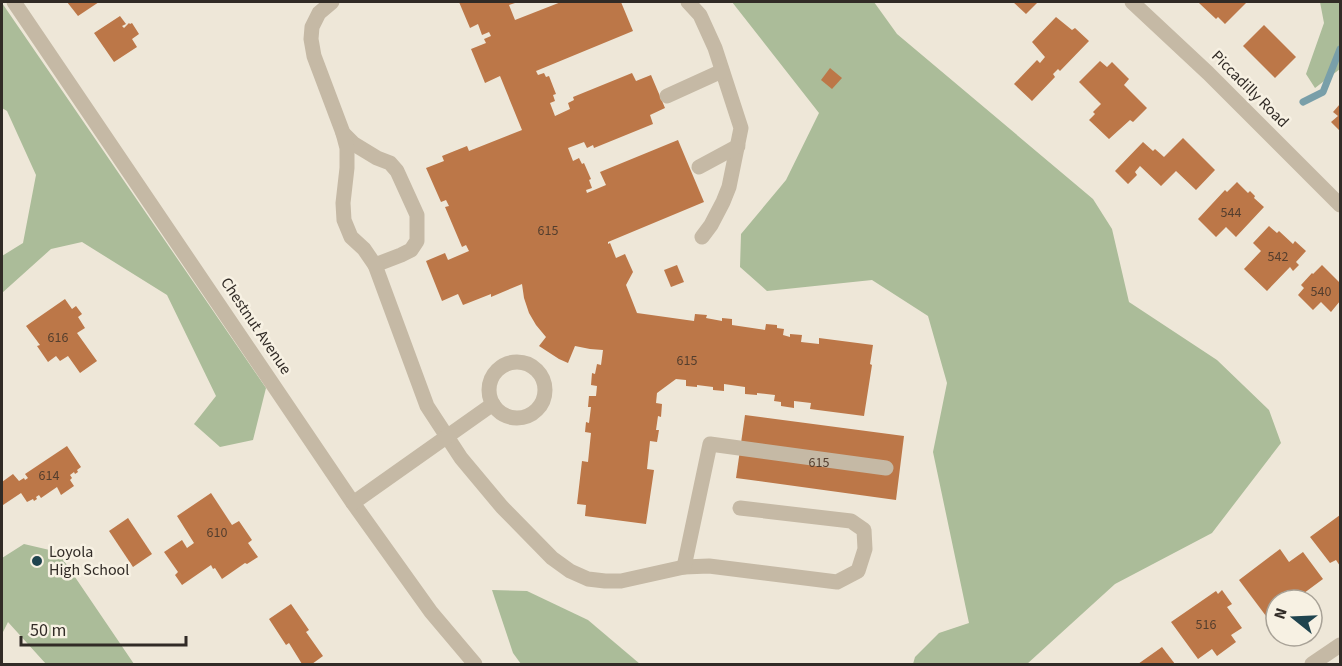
<svg xmlns="http://www.w3.org/2000/svg" width="1342" height="666" viewBox="0 0 1342 666" font-family="'Source Sans 3',sans-serif">
<style>
.green{fill:#abbc99}
.lines{fill:none;stroke-linecap:round;stroke-linejoin:round}
.stream{stroke:#799fa9;stroke-width:7}
.building{fill:#bc7748}
.minor{stroke:#c5b9a5;stroke-width:15}
.poi-dot{fill:#1f444f;stroke:#f7f1e3;stroke-width:2}
.labels{text-anchor:middle;dominant-baseline:central;stroke-width:5;stroke-linejoin:round;paint-order:stroke}
.number-label{font-size:14px;fill:#543e2e}
.street-label{font-size:16px;fill:#312b26;stroke:#f7f1e3}
.poi-label{font-size:16px;fill:#312b26;stroke:#f7f1e3;text-anchor:start}
</style>
<rect width="100%" height="100%" fill="#eee7d8"/>
<g class="green">
<path d="M732,2H874L897,34L1093,199L1112,229L1129,302L1217,360L1269,410L1281,443L1212,533L1115,584L1027,664H913L915,657L939,633L969,623L933,452L947,383L928,316L872,280L767,291L740,267L741,234L786,180L819,113Z"/>
<path d="M1320,2H1340V69L1315,88L1306,74L1324,23Z"/>
<path d="M2,3L266,388L253,440L220,447L194,424L216,396L167,295L82,242L51,249L2,293V256L23,243L36,175L7,111L2,108Z"/>
<path d="M24,544L58,552L134,664H46L8,622L2,634V558Z"/>
<path d="M492,590L527,591L588,620L640,664H521L513,653Z"/>
</g>
<g class="lines">
<path class="stream" d="M1303,102L1323,92L1340,49"/>
</g>
<g class="building">
<path d="M67,2H99L78,16Z"/>
<path d="M459,2H518L509,5L515,20L561,2H621L633,31L536,71L538,75L544,73L546,77L549,76L556,94L553,95L555,101L550,103L555,116L570,109L568,103L574,100L573,97L632,73L636,81L651,75L665,108L650,115L653,124L594,148L593,145L587,148L584,142L568,148L573,161L579,158L582,164L584,163L591,179L589,180L592,188L586,190L587,193L606,185L600,172L678,140L704,202L608,242V244L610,243L616,258L625,254L633,272L626,285L637,313L694,321L695,314L707,315L706,318L722,321V318L732,319V325L765,330L766,324L777,325V328L784,329L783,335L790,337V334L802,335L801,342L819,344V338L873,345L870,364L872,365L864,416L810,409L811,403L794,401V408L781,406V402L774,401L775,395L757,393V395L745,394V387L724,384V391L713,390V387L697,385V387L686,386V380L676,379L657,393L656,403L662,404L661,417L658,416L656,430H659L657,442L650,441L647,469L654,470L646,524L585,516L586,505L577,504L582,461L588,462L591,433L585,432L586,422L589,423L591,407H588L589,396H596L597,386L591,385L592,373L595,374L597,364L601,365L603,350L590,349L575,346L568,363L559,359L539,346L546,337L536,325L529,313L524,298L522,284L491,297V294L463,305L458,294L442,301L426,261L445,253L448,260L469,251L466,245L462,247L445,207L449,206L446,200L441,202L426,168L444,161L442,156L467,146L469,151L522,130L500,76L485,83L471,49L486,43L484,39L491,36L489,32L482,35L478,24L470,28Z"/>
<path d="M1013,2H1038L1026,14Z"/>
<path d="M1201,2H1247L1225,24L1218,17L1216,19L1199,3Z"/>
<path d="M120,16L126,24L122,26L124,28L129,23L130,24L132,23L139,34L132,39L137,47L114,62L94,33Z"/>
<path d="M1056,17L1072,30L1075,28L1089,41L1060,71L1058,69L1053,74L1055,77L1032,101L1014,84L1037,60L1040,63L1045,57L1032,42Z"/>
<path d="M1264,25L1296,57L1275,78L1243,46Z"/>
<path d="M1100,61L1107,67L1112,62L1129,79L1124,85L1147,108L1133,122L1130,120L1109,139L1089,120L1095,114L1093,112L1101,104L1079,82Z"/>
<path d="M830,68L842,78L832,89L821,80Z"/>
<path d="M1340,104V131L1331,122L1338,116L1333,112Z"/>
<path d="M1183,138L1215,170L1196,190L1176,171L1161,186L1140,166L1135,172L1137,175L1128,184L1115,171L1143,142L1153,151L1155,149L1164,157Z"/>
<path d="M1237,182L1248,193L1250,191L1255,196L1254,198L1264,207L1236,237L1226,227L1216,237L1198,219L1225,190L1227,192Z"/>
<path d="M1269,226L1277,233L1279,231L1293,244L1295,241L1306,251L1296,262L1299,265L1293,271L1290,267L1267,291L1244,269L1261,251L1253,243Z"/>
<path d="M677,265L684,282L671,287L664,270Z"/>
<path d="M1322,265L1340,283V301L1331,312L1321,302L1313,310L1298,295L1304,288L1301,285L1312,273L1313,274Z"/>
<path d="M65,299L72,309L76,306L82,314L78,317L85,328L77,333L97,361L80,373L68,356L60,361L56,356L48,362L37,346L40,345L26,326Z"/>
<path d="M745,415L904,436L896,500L736,478Z"/>
<path d="M67,446L81,467L77,470L78,472L75,474L74,472L70,475L72,478L70,480L74,486L61,495L57,487L41,498L39,495L36,497L37,499L34,501L33,499L27,502L21,493L3,505L2,503V482L13,474L19,481L24,478L25,480L28,478L25,474Z"/>
<path d="M211,493L232,525L239,521L252,540L248,543L258,557L247,564L245,563L222,579L215,568L213,569L211,565L182,585L175,575L178,572L164,552L182,540L187,548L194,543L177,516Z"/>
<path d="M1340,515V566L1336,560L1330,563L1310,537Z"/>
<path d="M128,518L152,554L133,567L109,531Z"/>
<path d="M1280,549L1289,562L1303,552L1323,579L1296,599L1290,591L1272,603L1276,608L1266,616L1239,580Z"/>
<path d="M1222,590L1232,604L1227,607L1242,628L1231,635L1236,642L1217,656L1212,649L1198,659L1171,622L1216,591L1218,594Z"/>
<path d="M291,604L309,630L306,632L323,656L312,664H302L289,643L286,645L269,619Z"/>
<path d="M1162,647L1175,664H1138Z"/>
</g>
<g class="lines">
<g class="minor">
<path d="M14,2L353,503L431,612L475,664"/>
<path d="M332,2L319,13L312,27L311,39L314,56L343,133L354,144L377,158L390,163L397,171L417,215V241L411,250L401,255L375,265"/>
<path d="M688,2L700,15L715,48L741,128L729,187L723,202L711,225L702,237"/>
<path d="M1132,2L1208,73L1340,205"/>
<path d="M667,96L722,71"/>
<path d="M343,133L347,148V168L343,203L344,220L351,237L364,249L375,265L427,406L461,458L502,507L552,558L570,571L588,579L605,581H621L684,567L709,566L837,582L858,571L865,549L864,530L851,521L740,508"/>
<path d="M699,167L738,146"/>
<circle cx="517" cy="390" r="28"/>
<path d="M353,503L493,404"/>
<path d="M684,567L710,444L886,468"/>
<path d="M1312,664L1340,645"/>
</g>
</g>
<circle class="poi-dot" cx="37" cy="561" r="6"/>
<g class="labels">
<g class="number-label">
<text x="1231" y="213">544</text>
<text x="548" y="231">615</text>
<text x="1278" y="257">542</text>
<text x="1321" y="292">540</text>
<text x="58" y="338">616</text>
<text x="687" y="361">615</text>
<text x="819" y="463">615</text>
<text x="49" y="476">614</text>
<text x="217" y="533">610</text>
<text x="1206" y="625">516</text>
</g>
<g class="street-label">
<text transform="translate(1250 89) rotate(45)">Piccadilly Road</text>
<text transform="translate(256 326) rotate(56)">Chestnut Avenue</text>
</g>
<g class="poi-label">
<text x="49" y="552">Loyola<tspan x="49" dy="18">High School</tspan></text>
</g>
</g>
<rect width="1342" height="666" fill="none" stroke="#312b26" stroke-width="6"/>
<g transform="translate(1294 618) rotate(288)"><circle r="28" fill="#f7f1e3" stroke="#a8a297" stroke-width="1.5"/>
<path d="M0-4.5L10 22L0 15L-10 22Z" fill="#1f444f"/>
<text y="-9" font-size="16" font-weight="bold" text-anchor="middle" fill="#312b26">N</text>
</g>
<path d="M21 636v9h165v-9" fill="none" stroke="#312b26" stroke-width="3"/>
<text x="30" y="636" font-size="18" fill="#312b26" stroke="#f7f1e3" stroke-width="4.5" paint-order="stroke">50 m</text>
</svg>
